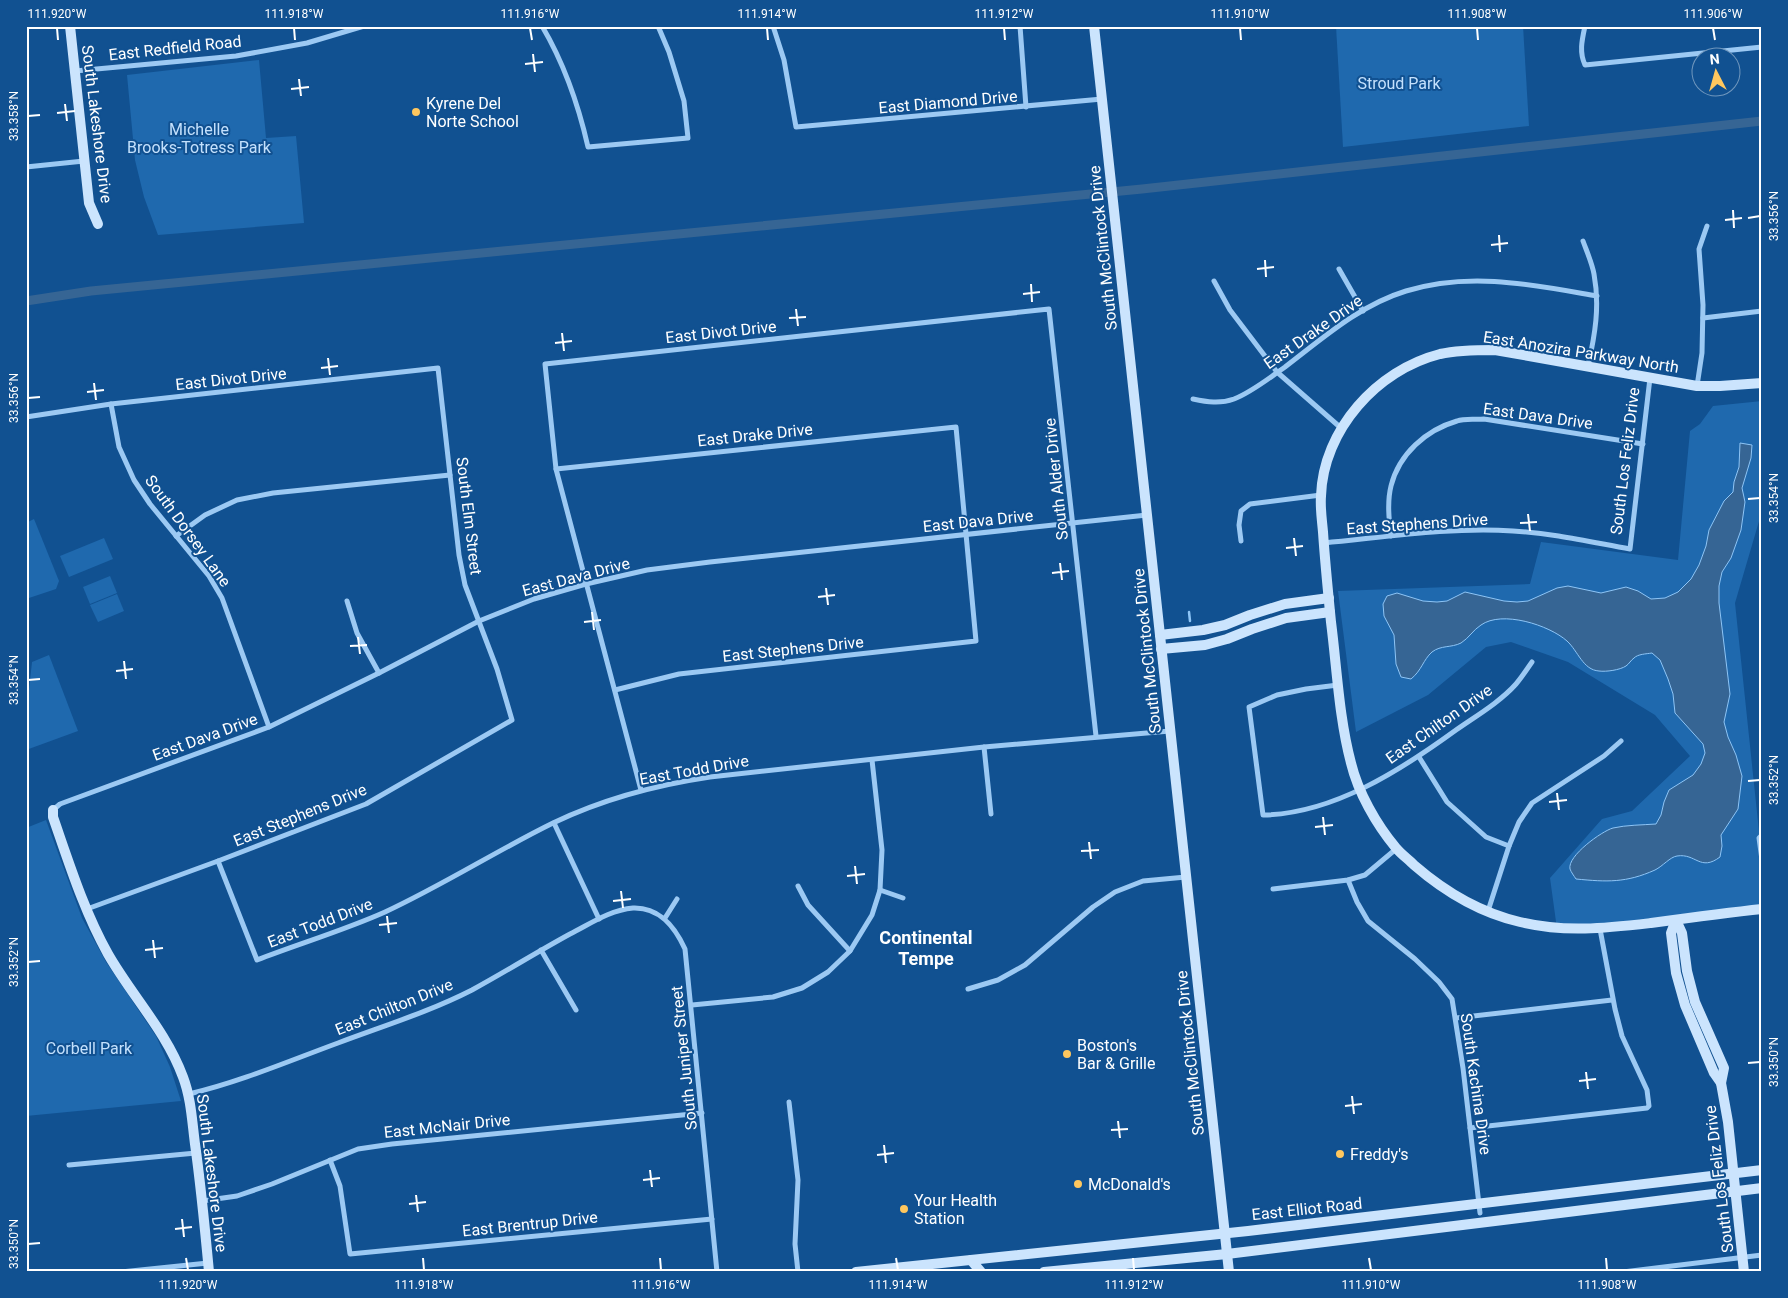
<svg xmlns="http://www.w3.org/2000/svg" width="1788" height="1298" viewBox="0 0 1788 1298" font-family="Roboto,sans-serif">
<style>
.green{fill:#1f69ae}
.water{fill:#366594;stroke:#8ec5f6}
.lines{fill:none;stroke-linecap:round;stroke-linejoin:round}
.stream{stroke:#8ec5f6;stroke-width:2.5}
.canal{stroke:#366594;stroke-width:9}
.street{stroke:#9cc9f3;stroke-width:5}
.secondary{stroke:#cbe4fd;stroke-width:10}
.ticks{fill:none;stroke:#fff;stroke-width:2}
.poi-dot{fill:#ffc75e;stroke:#115191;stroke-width:2}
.labels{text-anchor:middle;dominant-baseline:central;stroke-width:4;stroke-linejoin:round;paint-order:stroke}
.street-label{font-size:16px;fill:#fff;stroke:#115191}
.park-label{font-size:16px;fill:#c4e1fd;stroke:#115191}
.poi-label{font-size:16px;fill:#fff;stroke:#115191;text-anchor:start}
.neighbourhood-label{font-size:18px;font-weight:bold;fill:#fff;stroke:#115191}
.neatline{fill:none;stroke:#fff;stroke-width:2}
.ticks-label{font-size:12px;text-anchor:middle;fill:#fff}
</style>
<rect width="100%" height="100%" fill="#115191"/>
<g class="green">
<path d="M1336,26H1523L1529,126L1343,147Z"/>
<path d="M259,60L266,138L296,136L304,223L158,235L144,197L135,160L127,75Z"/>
<path d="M1762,401V511L1735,603L1762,860V909L1557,929L1550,878L1602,819L1632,811L1690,756L1655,715L1568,662L1511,642L1486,647L1428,695L1356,732L1338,591L1530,584L1541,542L1678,560L1690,431L1700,424L1713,406Z"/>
<path d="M34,519L59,581L56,589L26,599V523Z"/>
<path d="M104,538L113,559L69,577L60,556Z"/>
<path d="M110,576L117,593L90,604L83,587Z"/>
<path d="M117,594L124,611L98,622L90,605Z"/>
<path d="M49,655L78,731L26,750V717L32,662Z"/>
<path d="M46,820L82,918L106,962L156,1036L170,1067L181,1101L26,1116V828Z"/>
</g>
<path class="water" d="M1740,443L1752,445L1751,458L1742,488L1745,502L1741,530L1731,558L1722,572L1719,586V603L1730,694L1724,722L1728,737L1736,755L1742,776L1738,809L1721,835L1722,846L1720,857C1700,872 1696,853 1677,856C1670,857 1663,866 1655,870C1626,883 1607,882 1576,879C1574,876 1571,872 1570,869C1567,856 1602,831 1613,828C1626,825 1642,825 1656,824L1661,815L1664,802L1669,790L1693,775L1701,764L1705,753L1703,744L1675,713L1673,694L1668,679L1660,660L1652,653C1646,654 1638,654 1634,658C1631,660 1629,664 1626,666C1620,670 1606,672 1599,671C1583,670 1578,651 1567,641C1549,625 1502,610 1481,625C1473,630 1469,638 1461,643C1451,648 1441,645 1432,652C1423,660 1422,670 1411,679L1401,677L1396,664L1394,635L1384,616L1383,604L1387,596L1397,593L1423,601L1437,602L1447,601L1465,592L1504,601L1517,602L1528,601L1557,588L1568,586L1601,593L1626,587L1638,591L1651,599L1665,598L1678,592L1691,579L1699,565L1706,546L1709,530L1724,501L1733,492L1734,482L1739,467Z"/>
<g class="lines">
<path class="stream" d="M1189,612L1190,621"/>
<path class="canal" d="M26,301L91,291L1142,189L1762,121"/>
<g class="street">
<path d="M542,26C565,65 578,103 588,147L688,138L684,101L669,52L658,26"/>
<path d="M773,26L784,60L796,127L1102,99"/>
<path d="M1020,26L1026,107"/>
<path d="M1585,26C1582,40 1579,52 1585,65L1762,47"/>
<path d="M75,71L236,56L307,43L364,26"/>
<path d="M26,167L84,161"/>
<path d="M1583,241C1587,252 1592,263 1594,274C1600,306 1595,335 1588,366"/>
<path d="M1339,269L1363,311"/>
<path d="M1214,281L1230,310L1277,372L1341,428"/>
<path d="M1703,318L1762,311"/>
<path d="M1697,386L1702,353L1703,305L1699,249L1707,226"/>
<path d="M1193,399C1207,402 1220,404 1234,399C1252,392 1269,378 1285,367C1323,338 1360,305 1406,291C1470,271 1534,285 1597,296"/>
<path d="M111,404L119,447L134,480L150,504L209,576L222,598L269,727"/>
<path d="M26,417L111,404L438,368L459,555L465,585L497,669L512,720L366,804L218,861L87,909"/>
<path d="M556,469L956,427L976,641L679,674L615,690"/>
<path d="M176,536L205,515L237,500L273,493L450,475"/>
<path d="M1391,536C1389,520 1387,502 1391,486C1399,454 1426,430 1457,421C1465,418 1476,420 1484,419L1643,444"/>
<path d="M1241,541L1239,525L1241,511L1250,504L1321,495"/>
<path d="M1324,543C1387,537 1450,527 1513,531C1553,533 1591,542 1630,549L1650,378"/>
<path d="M347,601L357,633L379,673"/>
<path d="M1338,685L1306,689L1277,695L1249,707L1263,815C1333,814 1401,770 1456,730C1476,716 1500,702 1516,684C1522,677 1527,669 1532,662"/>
<path d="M984,747L991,814"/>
<path d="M1419,757L1447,802L1486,837L1509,846"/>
<path d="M641,790L556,469L545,364L1049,309L1096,736"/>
<path d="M53,810L60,804L269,727L379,673L479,621L534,599L586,584L647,570L710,562L1147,515"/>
<path d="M554,823L599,919"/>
<path d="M1762,835L1759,838L1762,860"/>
<path d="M218,861L257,960C298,944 345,930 385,912C443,885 496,851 553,823C603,799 656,785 710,777L984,747L1170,731"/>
<path d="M1348,880L1357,902L1368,921L1415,959L1439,982L1452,999L1463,1068L1480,1213"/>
<path d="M798,886L808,905L850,951"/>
<path d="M1273,889L1348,880L1365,875L1396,849"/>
<path d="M880,890L903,898"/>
<path d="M1488,911L1509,846L1519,822L1532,803L1604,756L1621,741"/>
<path d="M665,918L677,899"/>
<path d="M541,950L576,1010"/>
<path d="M968,989L998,980L1025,965L1093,907L1115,892L1143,881L1186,877"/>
<path d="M692,1005L773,997L802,988L828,972L850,951L872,915L880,890L882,850L872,760"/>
<path d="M1456,1018L1612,1000"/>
<path d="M189,1094C240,1082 289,1061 338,1043C383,1026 429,1012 472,990C505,972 537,952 570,934C590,924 610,910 633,908C660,907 675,927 685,949L717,1272"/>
<path d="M789,1102L798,1180L795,1244L798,1272"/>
<path d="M1470,1128L1647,1108L1649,1106L1647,1090L1622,1036L1615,1009L1600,929"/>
<path d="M330,1160L340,1186L350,1254L712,1219"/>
<path d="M69,1165L196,1153"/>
<path d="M202,1201L237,1196L272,1184L358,1149L392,1144L702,1113"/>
<path d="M121,1272L208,1263"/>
<path d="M1623,1272L1762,1255"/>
</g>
<g class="secondary">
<path d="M70,26L89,203L98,224"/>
<path d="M1094,26L1229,1272"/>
<path d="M1762,383L1720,386H1697L1495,350C1477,350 1458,350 1440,354C1377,370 1323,430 1321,496C1320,508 1322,520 1323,532C1325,562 1328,592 1331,622C1337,669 1339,718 1351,763C1358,792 1376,824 1396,848C1401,854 1408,859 1414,865C1444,891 1481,913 1520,922C1564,933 1607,928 1651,923C1688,918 1725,913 1762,909"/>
<path d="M1160,635L1203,630L1225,625L1250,615L1285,604L1329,598"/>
<path d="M1161,649L1205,645L1227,639L1252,629L1286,618L1330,612"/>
<path d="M53,810V817C69,863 84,911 108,954C132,996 166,1031 183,1077C191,1098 192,1121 195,1144C201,1186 205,1229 209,1272"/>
<path d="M1676,920L1682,933L1687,971L1695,1002L1724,1068L1721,1083L1728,1122L1744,1272"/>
<path d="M1676,920L1671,933L1676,973L1685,1005L1714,1073L1721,1083"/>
<path d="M971,1260L981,1272"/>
<path d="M856,1272L1248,1231L1762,1170"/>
<path d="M1044,1272L1227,1254L1762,1188"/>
</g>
</g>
<path class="ticks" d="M57,28L58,40M294,28L295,40M530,28L532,40M767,28L768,40M1004,28L1005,40M1240,28L1241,40M1477,28L1478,40M1713,28L1715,40M533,54L535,72M525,64L543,62M299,79L301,96M291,89L309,87M65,104L67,121M57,113L75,111M28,116L40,115M1733,210L1734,228M1748,218L1760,216M1725,220L1742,218M1499,235L1500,252M1491,245L1508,243M1265,260L1266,277M1257,269L1274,267M1031,284L1032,302M1023,294L1040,292M796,309L798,326M789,318L806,317M562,333L564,351M555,343L572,341M328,358L330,375M321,368L338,366M94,383L96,400M87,392L104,390M28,398L40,397M1748,499L1760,498M1528,514L1530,531M1520,523L1537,522M1294,538L1296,556M1286,548L1303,546M1060,563L1062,580M1052,573L1069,571M826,588L828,605M818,597L835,595M592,612L594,630M584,622L601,620M358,637L360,654M350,646L367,645M124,661L126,679M116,671L133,669M28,680L40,679M1748,781L1760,780M1557,793L1559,810M1549,802L1567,800M1323,817L1325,835M1315,827L1333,825M1089,842L1091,859M1081,851L1099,850M855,866L857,884M847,876L865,874M621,891L623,908M613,901L631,899M387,916L389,933M379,925L397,923M153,940L155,958M145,950L163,948M28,962L40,961M1748,1063L1760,1062M1586,1072L1588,1089M1579,1081L1596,1079M1352,1096L1354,1114M1345,1106L1362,1104M1118,1121L1120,1138M1111,1130L1128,1129M884,1145L886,1163M877,1155L894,1153M650,1170L652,1187M643,1180L660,1178M416,1195L418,1212M409,1204L426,1202M182,1219L184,1237M175,1229L192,1227M28,1244L40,1243M186,1258L188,1270M423,1258L424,1270M660,1258L661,1270M896,1258L898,1270M1133,1258L1134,1270M1369,1258L1371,1270M1606,1258L1607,1270"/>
<g class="poi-dot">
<circle cx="416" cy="112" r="5"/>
<circle cx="1067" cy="1054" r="5"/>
<circle cx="1340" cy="1154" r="5"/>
<circle cx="1078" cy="1184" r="5"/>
<circle cx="904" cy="1209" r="5"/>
</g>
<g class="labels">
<g class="street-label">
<text transform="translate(175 48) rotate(-6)">East Redfield Road</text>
<text transform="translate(948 102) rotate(-5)">East Diamond Drive</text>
<text transform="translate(97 124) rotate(83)">South Lakeshore Drive</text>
<text transform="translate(1103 248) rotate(-96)">South McClintock Drive</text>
<text transform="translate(721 332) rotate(-6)">East Divot Drive</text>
<text transform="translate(1313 332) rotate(-35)">East Drake Drive</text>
<text transform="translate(1581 352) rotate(9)">East Anozira Parkway North</text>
<text transform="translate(231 379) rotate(-6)">East Divot Drive</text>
<text transform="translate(1538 416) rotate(8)">East Dava Drive</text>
<text transform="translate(755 435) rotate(-6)">East Drake Drive</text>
<text transform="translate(1625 461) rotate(-83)">South Los Feliz Drive</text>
<text transform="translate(1056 479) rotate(-96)">South Alder Drive</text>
<text transform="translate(469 516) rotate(83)">South Elm Street</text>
<text transform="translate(978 521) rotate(-6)">East Dava Drive</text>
<text transform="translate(1417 524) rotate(-4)">East Stephens Drive</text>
<text transform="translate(188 531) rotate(54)">South Dorsey Lane</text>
<text transform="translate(576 577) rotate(-15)">East Dava Drive</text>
<text transform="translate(793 649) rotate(-6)">East Stephens Drive</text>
<text transform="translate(1147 651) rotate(-96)">South McClintock Drive</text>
<text transform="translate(1439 724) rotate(-35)">East Chilton Drive</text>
<text transform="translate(205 737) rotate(-20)">East Dava Drive</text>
<text transform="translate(694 770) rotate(-10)">East Todd Drive</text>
<text transform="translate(300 815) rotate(-22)">East Stephens Drive</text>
<text transform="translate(320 923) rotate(-21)">East Todd Drive</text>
<text transform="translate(394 1007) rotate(-22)">East Chilton Drive</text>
<text transform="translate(1190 1053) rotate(-96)">South McClintock Drive</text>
<text transform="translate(684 1058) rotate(-96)">South Juniper Street</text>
<text transform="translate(1476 1084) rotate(82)">South Kachina Drive</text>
<text transform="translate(447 1126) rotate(-6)">East McNair Drive</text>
<text transform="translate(212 1173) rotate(83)">South Lakeshore Drive</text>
<text transform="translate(1719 1179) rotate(-97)">South Los Feliz Drive</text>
<text transform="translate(1307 1209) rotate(-6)">East Elliot Road</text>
<text transform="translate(530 1224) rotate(-6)">East Brentrup Drive</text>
</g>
<g class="park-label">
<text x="1399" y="83">Stroud Park</text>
<text x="199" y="129">Michelle<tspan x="199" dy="18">Brooks-Totress Park</tspan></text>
<text x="89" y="1048">Corbell Park</text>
</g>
<g class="poi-label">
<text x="426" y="103">Kyrene Del<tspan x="426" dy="18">Norte School</tspan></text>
<text x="1077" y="1045">Boston's<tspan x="1077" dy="18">Bar &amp; Grille</tspan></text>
<text x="1350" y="1154">Freddy's</text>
<text x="1088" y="1184">McDonald's</text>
<text x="914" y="1200">Your Health<tspan x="914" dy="18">Station</tspan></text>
</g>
<g class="neighbourhood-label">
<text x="926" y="937">Continental<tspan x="926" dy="21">Tempe</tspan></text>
</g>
</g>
<rect width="1788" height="1298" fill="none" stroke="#115191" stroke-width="55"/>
<g transform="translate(1716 72) rotate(354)"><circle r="24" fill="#115191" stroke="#7097bd"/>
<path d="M0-4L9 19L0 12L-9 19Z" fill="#ffc75e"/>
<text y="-8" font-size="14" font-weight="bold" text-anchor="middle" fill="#ffffff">N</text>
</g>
<rect x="28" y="28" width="1732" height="1242" class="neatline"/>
<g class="ticks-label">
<text x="57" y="18">111.920°W</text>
<text x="294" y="18">111.918°W</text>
<text x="530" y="18">111.916°W</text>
<text x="767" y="18">111.914°W</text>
<text x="1004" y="18">111.912°W</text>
<text x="1240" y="18">111.910°W</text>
<text x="1477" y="18">111.908°W</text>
<text x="1713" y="18">111.906°W</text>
<text transform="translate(14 116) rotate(-90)" y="4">33.358°N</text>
<text transform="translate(1774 216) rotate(-90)" y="4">33.356°N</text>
<text transform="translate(14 398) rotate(-90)" y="4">33.356°N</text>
<text transform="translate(1774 498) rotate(-90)" y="4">33.354°N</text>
<text transform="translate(14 680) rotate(-90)" y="4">33.354°N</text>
<text transform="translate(1774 780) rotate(-90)" y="4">33.352°N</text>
<text transform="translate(14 962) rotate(-90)" y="4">33.352°N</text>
<text transform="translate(1774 1062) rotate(-90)" y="4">33.350°N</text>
<text transform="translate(14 1244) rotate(-90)" y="4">33.350°N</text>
<text x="188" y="1289">111.920°W</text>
<text x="424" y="1289">111.918°W</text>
<text x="661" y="1289">111.916°W</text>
<text x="898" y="1289">111.914°W</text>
<text x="1134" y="1289">111.912°W</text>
<text x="1371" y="1289">111.910°W</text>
<text x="1607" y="1289">111.908°W</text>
</g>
</svg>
